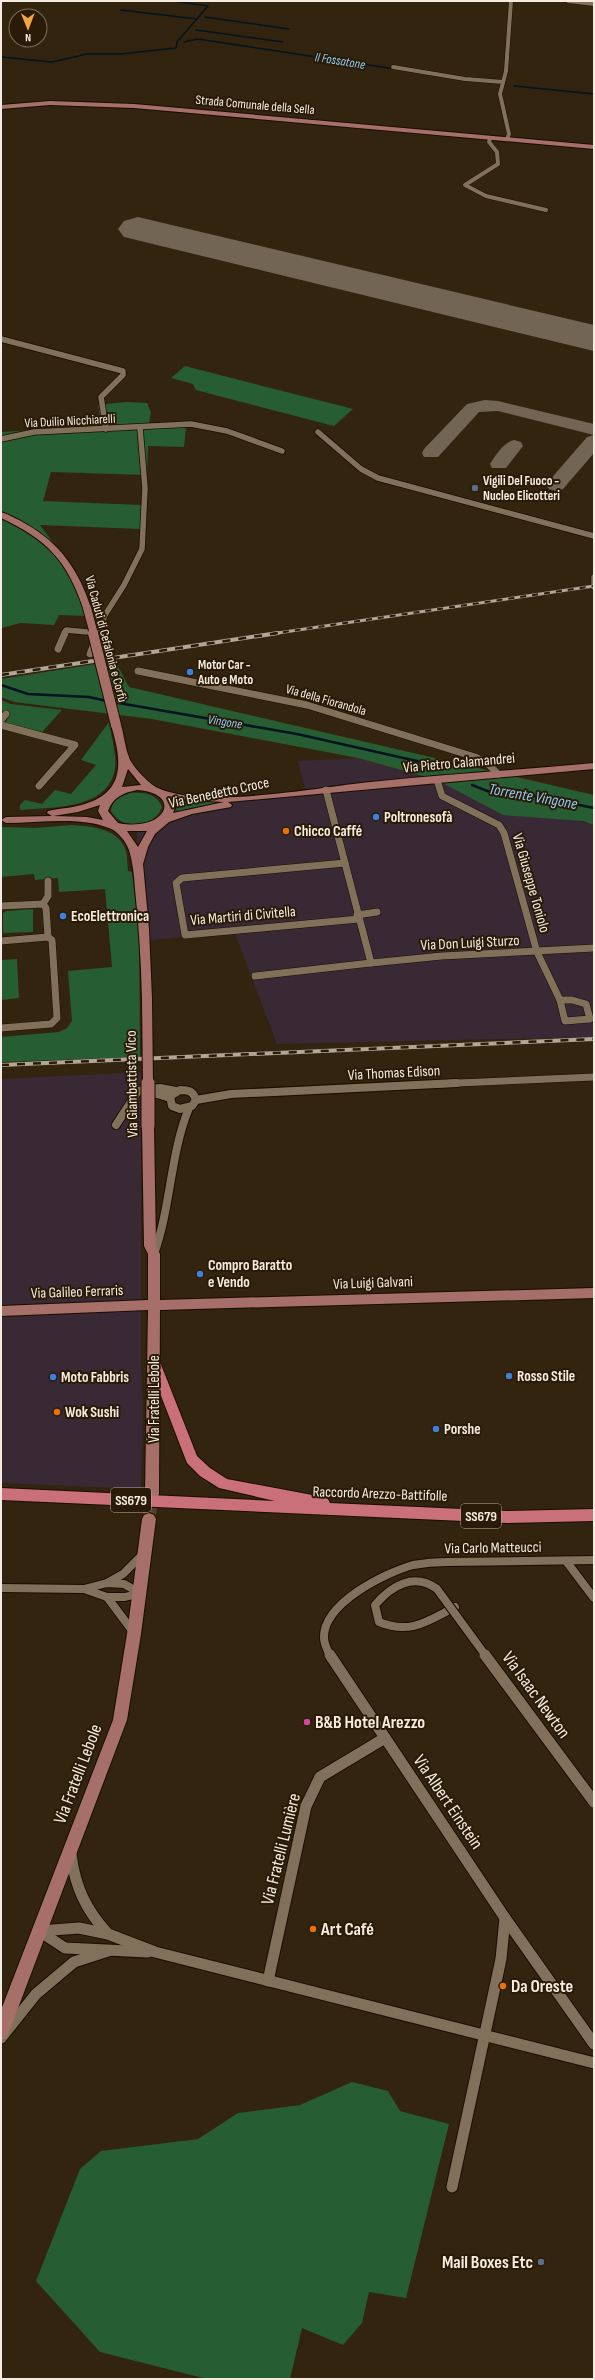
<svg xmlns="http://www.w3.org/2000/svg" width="595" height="2380" viewBox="0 0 595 2380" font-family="'Sofia Sans Condensed',sans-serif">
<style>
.commercial{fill:#382935}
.green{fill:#275d33}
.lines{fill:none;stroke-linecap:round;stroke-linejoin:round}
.stream-far1{stroke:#001422;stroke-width:1.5}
.stream{stroke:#001422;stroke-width:2.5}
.taxiway{fill:#726554;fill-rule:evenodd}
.runway{fill:#726554;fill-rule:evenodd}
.secondary-tunnel{stroke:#50422f;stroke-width:13;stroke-dasharray:13 6;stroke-linecap:butt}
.street-far4-casing{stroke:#1a0d00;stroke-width:5}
.street-far3-casing{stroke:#1a0d00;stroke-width:7}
.street-far2-casing{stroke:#1a0d00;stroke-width:8}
.street-far1-casing{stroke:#1a0d00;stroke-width:10}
.street-casing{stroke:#1a0d00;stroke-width:13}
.secondary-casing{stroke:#1a0d00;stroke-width:2}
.primary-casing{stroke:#1a0d00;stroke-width:2}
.street-far4{stroke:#81705a;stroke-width:4}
.street-far3{stroke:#81705a;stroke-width:5.5}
.street-far2{stroke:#81705a;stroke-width:7}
.street-far1{stroke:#81705a;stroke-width:8}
.street{stroke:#81705a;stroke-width:11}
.secondary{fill:#a67069;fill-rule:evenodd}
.primary{fill:#ca7079;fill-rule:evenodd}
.rail-far1-casing{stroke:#b2a697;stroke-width:3}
.rail-casing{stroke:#b2a697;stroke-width:4}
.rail-far1{stroke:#291b07;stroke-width:2;stroke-dasharray:6;stroke-linecap:butt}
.rail{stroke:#291b07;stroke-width:2.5;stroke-dasharray:8;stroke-linecap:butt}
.street-bridge-far1-casing{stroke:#1a0d00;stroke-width:10;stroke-linecap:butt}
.street-bridge-casing{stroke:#1a0d00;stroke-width:13;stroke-linecap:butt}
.secondary-bridge-far2-casing{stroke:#1a0d00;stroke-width:10;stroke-linecap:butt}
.secondary-bridge-far1-casing{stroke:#1a0d00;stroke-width:12;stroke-linecap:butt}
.secondary-bridge-casing{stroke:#1a0d00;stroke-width:15;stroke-linecap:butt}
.street-bridge-far1{stroke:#81705a;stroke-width:8}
.street-bridge{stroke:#81705a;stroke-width:11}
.secondary-bridge-far2{stroke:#a67069;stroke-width:8}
.secondary-bridge-far1{stroke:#a67069;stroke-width:10}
.secondary-bridge{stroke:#a67069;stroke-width:13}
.service-dot{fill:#5c6f8a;stroke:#291b07;stroke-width:1.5}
.shop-dot{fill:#3f7fe0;stroke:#291b07;stroke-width:1.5}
.food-dot{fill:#e8710a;stroke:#291b07;stroke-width:1.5}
.hotel-dot{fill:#d1479c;stroke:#291b07;stroke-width:1.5}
.labels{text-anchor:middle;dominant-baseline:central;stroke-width:4;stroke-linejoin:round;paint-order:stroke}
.far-water-label{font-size:13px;font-style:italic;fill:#8ecdf4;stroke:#291b07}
.far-street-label{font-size:13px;fill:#f5ebdf;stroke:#291b07}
.far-poi-label{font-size:13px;font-weight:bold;fill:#f5ebdf;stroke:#291b07;text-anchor:start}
.shield{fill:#291b07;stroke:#b8ad9e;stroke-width:1}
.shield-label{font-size:14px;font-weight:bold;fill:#f5ebdf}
.street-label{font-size:15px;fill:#f5ebdf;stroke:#291b07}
.poi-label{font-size:15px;font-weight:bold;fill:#f5ebdf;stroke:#291b07;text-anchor:start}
.water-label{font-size:16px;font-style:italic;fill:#8ecdf4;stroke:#291b07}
.near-street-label{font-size:18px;fill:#f5ebdf;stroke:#291b07}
.near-poi-label{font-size:18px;font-weight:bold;fill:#f5ebdf;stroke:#291b07;text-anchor:start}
</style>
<rect width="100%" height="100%" fill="#332410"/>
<g class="commercial">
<path d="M358,758L594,825V1037L277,1044L234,931L145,941L138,863L137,829L156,825L169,804L306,792L298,761Z"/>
<path d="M141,1072V1361L143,1410L141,1489L1,1483V1079Z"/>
</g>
<g class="green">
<path d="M185,366L353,409L334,426L196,390L193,384L171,378Z"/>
<path d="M126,402L147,403L151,413L148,428H186L184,447L148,446L147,475L51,472L43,501L141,505L140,529L40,525L60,552L89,616L59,615L54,625L21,623L1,628V432L101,426L98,405Z"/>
<path d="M115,661L129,687L594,795V825L583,821L503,815L437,780L358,758L152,719L14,702L1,697V679Z"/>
<path d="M1,700L11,704L62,710L42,732L5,723L11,714L1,711Z"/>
<path d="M109,722C111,736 117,755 115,768C109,810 52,807 20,810V805L25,800L42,804L55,790L71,794L96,765L81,760Z"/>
<path d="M130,793C143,792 157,793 162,807C155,828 121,831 111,811C112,800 120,797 130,793Z"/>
<path d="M175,800L226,802L177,813Z"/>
<path d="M71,825C89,826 115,828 124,846C128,854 127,863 128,871L132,872L139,934L140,1057L1,1062V1037L59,1032L67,1028L72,1021L68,971L112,967L105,889L59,892L58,878L35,880L34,874L1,877V827L35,828Z"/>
<path d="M33,909V932L3,933V913L6,911Z"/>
<path d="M17,959L19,998L1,1000V960Z"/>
<path d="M352,2082L388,2091L400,2111L449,2124L406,2298L369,2292L362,2323L343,2345L302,2328L290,2379H207L100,2352L36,2281L80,2169L101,2151L198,2139L238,2113L300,2105Z"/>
</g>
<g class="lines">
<g class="stream-far1">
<path d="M121,10L197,19"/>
<path d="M205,17L289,29"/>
<path d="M196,30L283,42"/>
<path d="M184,42L198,39L395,69"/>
<path d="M1,57L52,62L87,54H120L176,48L177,42L208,6L173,1"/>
<path d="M514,86L594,94"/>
</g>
<g class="stream">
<path d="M1,685L28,694L89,697L107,701"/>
<path d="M113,702L297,734L448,768"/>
<path d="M472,785L495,794L520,793L594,808"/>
</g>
<g class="taxiway">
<path d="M485,400L498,401L594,424V453L563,489L556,491L549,489L546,485L549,481L587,437L594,435L498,411L479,412L438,457H424L422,453L424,449L467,404Z"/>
<path d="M514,440L521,442L523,446L506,468H492L490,464C496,455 503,443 514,440Z"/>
</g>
<path class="runway" d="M138,217L594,325V351L124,237L118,229L124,221Z"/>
<path class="secondary-tunnel" d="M149,1519L152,1494"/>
<defs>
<g id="street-far4">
<path d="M568,1L594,4"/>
<path d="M393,67L465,79L503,82"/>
<path d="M490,139L489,142L497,152L498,164L465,185L486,196L546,210"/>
<path d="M507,139L509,134L500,94L506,71L511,1"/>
</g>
<g id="street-far3">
<path d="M1,339L123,371V375L101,397L106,429"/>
<path d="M318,432L361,469L378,478L594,536"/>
<path d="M1,439L34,432L191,424L227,431L282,451"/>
<path d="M594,577V587"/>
<path d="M64,634L66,630L98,633"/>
<path d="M98,634L105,615L124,585L142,549L145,488L140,428"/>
</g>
<g id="street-far2">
<path d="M58,649L65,633"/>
<path d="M90,654L98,633"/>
<path d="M138,671L307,705L475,757L487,763L498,774"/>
<path d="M1,720L6,714"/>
<path d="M1,725L75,745L39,786"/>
<path d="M437,780L442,796L499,825L504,833L537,952L560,1000"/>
<path d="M326,790L371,963L442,956L594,948"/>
<path d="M345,863L182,878L176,883L185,935L359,919"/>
<path d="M43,904L48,896V881"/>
<path d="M1,906L43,904L46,908L48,937"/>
<path d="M357,915L377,912"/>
<path d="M1,941L48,937L52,940L57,1018L51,1024L1,1028"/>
<path d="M255,976L371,963"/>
<path d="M560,1000H572L586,1004L590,1019L565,1021Z"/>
<path d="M435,1084L594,1077"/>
</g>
<g id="street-far1">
<path d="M180,1090C189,1090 193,1091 196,1100L192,1106L180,1109L172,1106L170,1096Z"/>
<path d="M145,1093H154L170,1098"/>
<path d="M196,1100L231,1094L457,1083"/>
<path d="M116,1125L138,1091L160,1088L176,1091"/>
<path d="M154,1254C171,1207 170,1154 189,1108"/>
<path d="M566,1561L594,1598"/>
<path d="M107,1583L123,1574L144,1553"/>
<path d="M1,1588L84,1589L107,1583L124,1584L140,1593"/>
<path d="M84,1589L107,1597L134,1633"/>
<path d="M437,1589C414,1572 391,1586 375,1605L379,1622C410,1635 428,1621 455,1607"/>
<path d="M107,1597H125L140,1593"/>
<path d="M330,1656C328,1651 324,1644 324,1638C323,1603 385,1573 413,1565C424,1563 436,1562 447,1562L594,1560"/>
</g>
<g id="street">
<path d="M330,1655L505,1918L594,2044"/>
<path d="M71,1854C75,1887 86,1910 108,1934"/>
<path d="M39,1931L79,1928L108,1934L155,1952L594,2063"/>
<path d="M39,1931L65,1948L148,1952"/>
<path d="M268,1981L306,1806L320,1777L385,1738"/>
<path d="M1,2038L36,1994L74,1962L108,1951"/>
<path d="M452,2187L501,1959L505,1918"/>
</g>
<g id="secondary">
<path d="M50,101L134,104L594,145V149L134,108L50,105L1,109V105Z"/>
<path d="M1,512C10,515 19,520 26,524C61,544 79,571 91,608L90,610L87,611L83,608C67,560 46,539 1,518Z"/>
<path d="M116,722L121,725C124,735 125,747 129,757C131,765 150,785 158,788C205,810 317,787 371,782C445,774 520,770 594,763V769L228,802L232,805L231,807L192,814L169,822L155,834L148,847L143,864L149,929L152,999L147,1003L142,999C141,962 139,926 135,889C134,876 133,863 129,850C126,842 118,831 109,828C78,816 39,823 6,823L1,820L6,817L52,816L47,813L48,811C61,808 73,808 85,804C127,791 121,758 111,725ZM128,769L141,785L122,787ZM137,790C184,793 166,833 118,823L108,811C113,797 123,793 137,790ZM172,799L224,802L173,813L175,808ZM100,805L98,811L103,820L87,817L53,816L78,812ZM127,831H147L138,847Z"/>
<path d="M148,1122L154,1126L156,1246L160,1254V1300L594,1288V1298L160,1310L159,1494L157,1498L152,1500L147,1498L145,1494L148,1310L1,1316V1306L148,1300V1254L144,1246L142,1126Z"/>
<path d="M149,1513L154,1515L156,1519L141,1634L127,1720L9,2032L7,2038L1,2040V2010L113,1720L127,1634L142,1519L144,1515Z"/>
</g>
<path id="primary" d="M154,1357L159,1358L160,1362L197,1456L210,1468L227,1479L323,1497L328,1499L330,1503L507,1511L594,1509V1521L507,1523L1,1500V1488L275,1501L219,1488L200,1476L187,1463L148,1362L149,1358Z"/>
</defs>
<use href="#street-far4" class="street-far4-casing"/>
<use href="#street-far3" class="street-far3-casing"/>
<use href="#street-far2" class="street-far2-casing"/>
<use href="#street-far1" class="street-far1-casing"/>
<use href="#street" class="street-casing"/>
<use href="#secondary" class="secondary-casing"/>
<use href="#primary" class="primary-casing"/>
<use href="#street-far4" class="street-far4"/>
<use href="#street-far3" class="street-far3"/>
<use href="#street-far2" class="street-far2"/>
<use href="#street-far1" class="street-far1"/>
<use href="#street" class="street"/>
<use href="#secondary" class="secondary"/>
<use href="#primary" class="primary"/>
<defs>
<path id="rail-far1" d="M271,634L594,586"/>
<g id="rail">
<path d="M1,675L278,633"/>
<path d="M1,1065L594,1039"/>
</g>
</defs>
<use href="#rail-far1" class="rail-far1-casing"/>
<use href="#rail" class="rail-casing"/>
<use href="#rail-far1" class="rail-far1"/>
<use href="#rail" class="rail"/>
<defs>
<path id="street-bridge-far1" d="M437,1589L486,1656"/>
<path id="street-bridge" d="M485,1655L594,1802"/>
<path id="secondary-bridge-far2" d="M87,608L94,634"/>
<g id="secondary-bridge-far1">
<path d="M93,633L116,725"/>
<path d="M147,999L148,1084"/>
</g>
<path id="secondary-bridge" d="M148,1083V1126"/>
</defs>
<use href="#street-bridge-far1" class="street-bridge-far1-casing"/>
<use href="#street-bridge" class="street-bridge-casing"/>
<use href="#secondary-bridge-far2" class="secondary-bridge-far2-casing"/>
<use href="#secondary-bridge-far1" class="secondary-bridge-far1-casing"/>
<use href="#secondary-bridge" class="secondary-bridge-casing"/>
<use href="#street-bridge-far1" class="street-bridge-far1"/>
<use href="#street-bridge" class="street-bridge"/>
<use href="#secondary-bridge-far2" class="secondary-bridge-far2"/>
<use href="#secondary-bridge-far1" class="secondary-bridge-far1"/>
<use href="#secondary-bridge" class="secondary-bridge"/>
</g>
<g class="service-dot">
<circle cx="475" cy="488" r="4"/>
<circle cx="541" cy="2262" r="4"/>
</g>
<g class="shop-dot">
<circle cx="190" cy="672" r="4"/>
<circle cx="376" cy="817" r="4"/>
<circle cx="63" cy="916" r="4"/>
<circle cx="200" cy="1274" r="4"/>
<circle cx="509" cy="1376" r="4"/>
<circle cx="53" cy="1377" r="4"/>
<circle cx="436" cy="1429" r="4"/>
</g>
<g class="food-dot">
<circle cx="286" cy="831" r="4"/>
<circle cx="57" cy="1412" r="4"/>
<circle cx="313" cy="1929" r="4"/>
<circle cx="503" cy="1986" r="4"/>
</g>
<circle class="hotel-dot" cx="307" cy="1722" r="4"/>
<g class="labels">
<g class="far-water-label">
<text transform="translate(340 61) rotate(9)">Il Fossatone</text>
<text transform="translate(225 722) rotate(9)">Vingone</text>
</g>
<g class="far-street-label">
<text transform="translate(255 105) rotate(5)">Strada Comunale della Sella</text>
<text transform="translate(70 421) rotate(-3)">Via Duilio Nicchiarelli</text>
<text transform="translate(106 639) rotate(75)">Via Caduti di Cefalonia e Corfù</text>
<text transform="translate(326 700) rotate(16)">Via della Fiorandola</text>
</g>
<g class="far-poi-label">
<text x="483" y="481">Vigili Del Fuoco -<tspan x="483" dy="15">Nucleo Elicotteri</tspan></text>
<text x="198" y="665">Motor Car -<tspan x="198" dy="15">Auto e Moto</tspan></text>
</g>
<g class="shield">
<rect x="111" y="1488" width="40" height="24" rx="3"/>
<rect x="461" y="1504" width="40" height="24" rx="3"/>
</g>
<g class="shield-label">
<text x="131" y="1500">SS679</text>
<text x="481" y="1516">SS679</text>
</g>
<g class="street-label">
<text transform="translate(459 763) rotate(-5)">Via Pietro Calamandrei</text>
<text transform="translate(219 793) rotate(-12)">Via Benedetto Croce</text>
<text transform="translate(531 883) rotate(74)">Via Giuseppe Toniolo</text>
<text transform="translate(243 916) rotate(-5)">Via Martiri di Civitella</text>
<text transform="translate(470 943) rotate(-3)">Via Don Luigi Sturzo</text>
<text transform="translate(394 1073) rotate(-3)">Via Thomas Edison</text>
<text transform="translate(132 1084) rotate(-91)">Via Giambattista Vico</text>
<text transform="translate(373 1283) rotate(-2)">Via Luigi Galvani</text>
<text transform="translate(77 1292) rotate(-2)">Via Galileo Ferraris</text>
<text transform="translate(154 1399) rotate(-90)">Via Fratelli Lebole</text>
<text transform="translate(380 1494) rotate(2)">Raccordo Arezzo-Battifolle</text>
<text transform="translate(493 1548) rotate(-1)">Via Carlo Matteucci</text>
</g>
<g class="poi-label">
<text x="384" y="817">Poltronesofà</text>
<text x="294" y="831">Chicco Caffé</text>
<text x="71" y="916">EcoElettronica</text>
<text x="208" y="1265">Compro Baratto<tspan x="208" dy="17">e Vendo</tspan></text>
<text x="517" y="1376">Rosso Stile</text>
<text x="61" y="1377">Moto Fabbris</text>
<text x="65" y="1412">Wok Sushi</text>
<text x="444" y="1429">Porshe</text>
</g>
<g class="water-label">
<text transform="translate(533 797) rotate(10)">Torrente Vingone</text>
</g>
<g class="near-street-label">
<text transform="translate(536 1695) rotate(54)">Via Isaac Newton</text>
<text transform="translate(78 1774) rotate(-69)">Via Fratelli Lebole</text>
<text transform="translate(448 1802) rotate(56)">Via Albert Einstein</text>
<text transform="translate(281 1849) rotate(-76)">Via Fratelli Lumière</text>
</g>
<g class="near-poi-label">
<text x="315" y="1722">B&amp;B Hotel Arezzo</text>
<text x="321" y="1929">Art Café</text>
<text x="511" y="1986">Da Oreste</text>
<text x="533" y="2262" text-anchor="end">Mail Boxes Etc</text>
</g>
</g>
<rect width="595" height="2380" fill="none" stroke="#f5ebdf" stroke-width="4"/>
<g transform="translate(28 28) rotate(179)"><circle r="19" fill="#291b07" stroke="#7b6e5d"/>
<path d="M0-3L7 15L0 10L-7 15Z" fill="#f2a540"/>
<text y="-6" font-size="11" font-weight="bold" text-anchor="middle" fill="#f5ebdf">N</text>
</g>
</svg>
